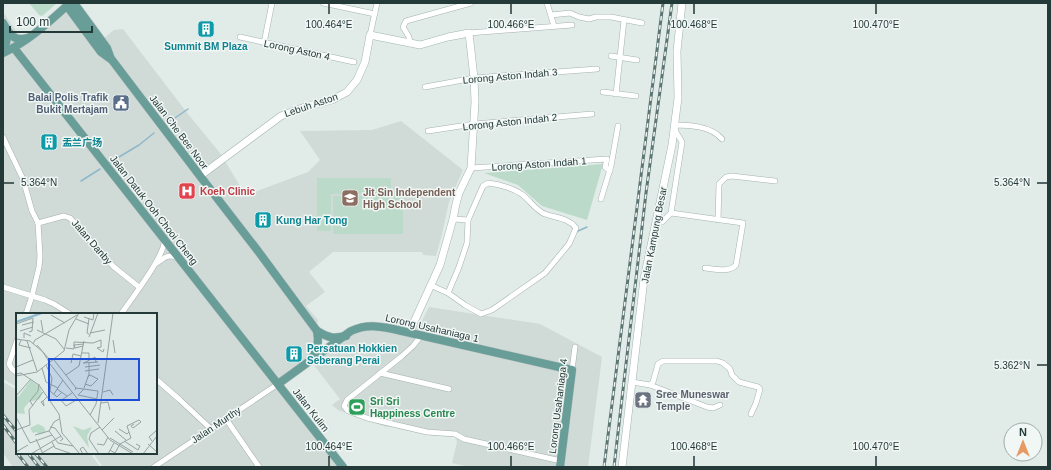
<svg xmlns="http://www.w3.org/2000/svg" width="1051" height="470" viewBox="0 0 1051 470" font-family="Arial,'Noto Sans SC',sans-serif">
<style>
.built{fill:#d0dad7}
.green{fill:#bcdac9}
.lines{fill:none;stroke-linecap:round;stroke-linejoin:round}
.stream{stroke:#8db8cc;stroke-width:1.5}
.street-casing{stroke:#a4b2b0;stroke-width:6}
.secondary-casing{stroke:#a1b5b1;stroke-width:8}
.primary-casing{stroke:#c1c8c7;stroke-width:9}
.street{stroke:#fff;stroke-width:5}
.secondary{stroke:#fff;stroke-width:7}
.primary{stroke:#699d98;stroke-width:8}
.rail-casing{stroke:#5d7673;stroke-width:3}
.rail{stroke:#f1f7f5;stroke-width:1.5;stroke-dasharray:4.5;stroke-linecap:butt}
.ticks{fill:none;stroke:#233a38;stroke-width:1.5}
.labels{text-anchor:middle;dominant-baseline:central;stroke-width:3;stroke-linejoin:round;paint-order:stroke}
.culture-label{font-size:10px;font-weight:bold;fill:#0d838f;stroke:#f1f7f5;text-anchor:start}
.street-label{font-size:10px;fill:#233a38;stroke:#f1f7f5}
.service-label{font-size:10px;font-weight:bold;fill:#4e5e75;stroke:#f1f7f5;text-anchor:end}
.health-label{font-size:10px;font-weight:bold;fill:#be3a42;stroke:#f1f7f5;text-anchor:start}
.education-label{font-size:10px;font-weight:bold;fill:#785e54;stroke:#f1f7f5;text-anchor:start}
.worship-label{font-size:10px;font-weight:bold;fill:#5b616d;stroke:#f1f7f5;text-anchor:start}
.leisure-label{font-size:10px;font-weight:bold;fill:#27864d;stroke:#f1f7f5;text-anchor:start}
.inset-river{fill:none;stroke:#8db8cc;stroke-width:2}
.inset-road{fill:none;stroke:#95a4a2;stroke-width:1}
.view{fill:#1d4ed8;fill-opacity:0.15;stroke:#1d4ed8;stroke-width:2}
.inset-edge{fill:none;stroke:#233a38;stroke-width:2}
.ticks-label{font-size:10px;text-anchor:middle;fill:#233a38;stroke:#f1f7f5;stroke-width:3;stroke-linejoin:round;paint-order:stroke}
</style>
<rect width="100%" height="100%" fill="#e1ebe8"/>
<g class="built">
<path d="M68,3L103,39L114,30L123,29L188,114L220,153L245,194L257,191L308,172L320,160L300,131L372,130L401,121L463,170L449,202L442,234L436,256L423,255L422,252H333L309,272L325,292L306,306L318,320L315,331L314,353L278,388L339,467H103L93,453H156V314H17V387L3,379V12L20,37L25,38Z"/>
<path d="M429,307L540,324L602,357L588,467H470L452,463L457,442L455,437L427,435L391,427H386L338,410L332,405L340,399L313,364L369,322L404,324L419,327Z"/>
<path d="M3,382L17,390V453H90L100,467H13L3,453Z"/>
</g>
<g class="green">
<path d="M29,3H57L42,16L39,15Z"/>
<path d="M603,164L587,220L542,206L518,185L484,173Z"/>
<path d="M317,178H391V194H331V231H317Z"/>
<path d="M403,195V234H333V196Z"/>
</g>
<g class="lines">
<g class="stream">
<path d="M169,122L188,109"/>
<path d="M109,163L139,145L154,133"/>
<path d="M81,181L100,169"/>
<path d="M576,233L578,231L587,227"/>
</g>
<defs>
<g id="street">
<path d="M323,3L375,14"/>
<path d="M547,3L554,26"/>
<path d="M551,15L570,13L579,17L589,19L596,17H611L642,23"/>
<path d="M469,33L572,25"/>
<path d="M370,35L377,3"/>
<path d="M240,37L354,62"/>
<path d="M264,43L272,3"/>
<path d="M410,43L409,37L403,27L406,21L471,3"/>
<path d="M611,56L637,60"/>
<path d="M425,87L474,78L597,69"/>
<path d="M603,92L636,96"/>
<path d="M616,94L624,20"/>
<path d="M428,131L474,124L592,114"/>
<path d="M3,137L23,179L32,211L38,223L40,256L39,267L32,296L26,314"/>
<path d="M471,168L607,159L605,167L610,171"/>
<path d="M601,199L611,166L618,126"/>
<path d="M671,213L682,142L676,132L674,125C690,125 711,126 722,139"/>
<path d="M453,219L468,220"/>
<path d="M718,220L719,184L726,177L732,176L775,181"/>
<path d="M38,223L64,216L70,218L114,267L139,287"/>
<path d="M656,223L662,222L671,213L743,223L736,265C729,273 715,269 705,268"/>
<path d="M157,263C164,258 169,253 178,258"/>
<path d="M430,285L448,293L465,305L481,314L492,310L545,273L569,244L576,228C569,218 556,218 545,214C538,212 530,201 524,196C516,189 499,184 488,183L483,186L468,220L467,243L459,267L448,293"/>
<path d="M3,287L45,300L54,304L70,314"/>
<path d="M121,314C130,301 167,253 164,240"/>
<path d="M421,336L413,346L402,356L347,400L344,406L348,411L367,418L427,432L455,434L464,439L561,461"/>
<path d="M17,340L9,364L12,369L17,373"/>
<path d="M572,370L575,347"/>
<path d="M380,373L449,389"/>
<path d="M156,379L180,400L211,429"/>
<path d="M632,382L650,385L653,382L658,364L663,361H717L723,363L730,369L732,375L739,382L758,387L760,389L756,403L751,414"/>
<path d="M650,385L707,407L713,408L720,405"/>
<path d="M226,419L259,467"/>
<path d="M154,467L278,384"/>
</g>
<g id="secondary">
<path d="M200,176L281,116L305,107L332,100L347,92L357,80L365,62L370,35L420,45L448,37L469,33L474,78L475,102L471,168L459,193L456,204L453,219L440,265L409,333"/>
<path d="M622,467L644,279L672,145L678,98L677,51L682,3"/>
</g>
<g id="primary">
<path d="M74,3L107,48L111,59"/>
<path d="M67,6L101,52L112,60L200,176L258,251L317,331C329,338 333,339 346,336"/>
<path d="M3,23C9,34 14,42 27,38"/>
<path d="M14,48L343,467"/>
<path d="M3,50C7,43 8,37 6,30"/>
<path d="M3,53C29,41 49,22 70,3"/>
<path d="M311,359C318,350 319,342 317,331"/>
<path d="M278,384L351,331C366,324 378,326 393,329L572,370L560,467"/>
</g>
</defs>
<use href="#street" class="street-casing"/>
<use href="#secondary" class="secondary-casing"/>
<use href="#primary" class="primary-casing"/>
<use href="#street" class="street"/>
<use href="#secondary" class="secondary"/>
<use href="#primary" class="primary"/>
<defs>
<g id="rail">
<path d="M3,415L17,432"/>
<path d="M3,425L17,444"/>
<path d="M17,453L28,467"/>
<path d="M28,453L39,467"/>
<path d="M35,453L47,467"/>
<path d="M604,467L663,3"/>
<path d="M614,467L646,193L672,3"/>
</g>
</defs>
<use href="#rail" class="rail-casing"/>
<use href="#rail" class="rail"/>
</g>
<path class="ticks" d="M329,4V14M511,4V14M694,4V14M876,4V14M4,183H14M1037,183H1047M1037,365H1047M329,456V466M511,456V466M694,456V466M876,456V466"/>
<defs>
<symbol id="building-square" viewBox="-11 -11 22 22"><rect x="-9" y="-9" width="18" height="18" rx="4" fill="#0f9aa8" stroke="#f1f7f5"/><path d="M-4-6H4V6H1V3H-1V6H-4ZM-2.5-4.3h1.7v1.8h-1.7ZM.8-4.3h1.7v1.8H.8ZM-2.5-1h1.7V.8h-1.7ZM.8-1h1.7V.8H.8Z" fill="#fff"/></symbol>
<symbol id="civic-square" viewBox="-11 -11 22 22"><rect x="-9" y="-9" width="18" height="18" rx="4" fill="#5c6f8a" stroke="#f1f7f5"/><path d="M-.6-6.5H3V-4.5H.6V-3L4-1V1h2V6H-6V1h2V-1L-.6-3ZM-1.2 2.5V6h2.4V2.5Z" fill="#fff"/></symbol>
<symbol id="hospital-square" viewBox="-11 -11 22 22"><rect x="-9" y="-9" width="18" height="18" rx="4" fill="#e0444e" stroke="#f1f7f5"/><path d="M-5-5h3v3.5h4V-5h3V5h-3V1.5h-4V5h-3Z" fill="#fff"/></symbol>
<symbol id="school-square" viewBox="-11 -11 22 22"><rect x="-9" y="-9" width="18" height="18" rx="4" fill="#8d6e63" stroke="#f1f7f5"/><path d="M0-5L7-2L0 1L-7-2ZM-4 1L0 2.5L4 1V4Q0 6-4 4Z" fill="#fff"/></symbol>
<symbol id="temple-square" viewBox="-11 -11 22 22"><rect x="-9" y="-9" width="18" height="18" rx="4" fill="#6b7280" stroke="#f1f7f5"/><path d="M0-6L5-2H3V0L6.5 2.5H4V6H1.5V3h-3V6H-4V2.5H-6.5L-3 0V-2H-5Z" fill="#fff"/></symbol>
<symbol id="stadium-square" viewBox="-11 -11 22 22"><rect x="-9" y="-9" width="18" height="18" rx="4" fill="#2e9e5b" stroke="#f1f7f5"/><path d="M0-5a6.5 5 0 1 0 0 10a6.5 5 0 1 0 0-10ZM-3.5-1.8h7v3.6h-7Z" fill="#fff"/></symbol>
</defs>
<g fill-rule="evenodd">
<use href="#building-square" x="196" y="19" width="20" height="20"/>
<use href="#civic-square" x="111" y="93" width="20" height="20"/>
<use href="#building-square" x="39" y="132" width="20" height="20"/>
<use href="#hospital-square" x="177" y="181" width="20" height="20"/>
<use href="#school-square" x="340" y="188" width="20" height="20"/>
<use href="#building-square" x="253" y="210" width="20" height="20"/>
<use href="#building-square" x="284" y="344" width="20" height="20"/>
<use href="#temple-square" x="633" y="390" width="20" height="20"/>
<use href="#stadium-square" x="347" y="397" width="20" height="20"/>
</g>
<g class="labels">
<g class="culture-label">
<text x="206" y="46" text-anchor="middle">Summit BM Plaza</text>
<text x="62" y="142">盂兰广场</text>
<text x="276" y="220">Kung Har Tong</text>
<text x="307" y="348">Persatuan Hokkien<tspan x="307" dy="12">Seberang Perai</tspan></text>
</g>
<g class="street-label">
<text transform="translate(297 50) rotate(12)">Lorong Aston 4</text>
<text transform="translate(510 76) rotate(-5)">Lorong Aston Indah 3</text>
<text transform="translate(311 105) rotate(-19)">Lebuh Aston</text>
<text transform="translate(510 122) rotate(-6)">Lorong Aston Indah 2</text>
<text transform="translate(179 132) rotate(53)">Jalan Che Bee Noor</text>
<text transform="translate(539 164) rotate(-4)">Lorong Aston Indah 1</text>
<text transform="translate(154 210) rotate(52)">Jalan Datuk Ooh Chooi Cheng</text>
<text transform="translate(654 235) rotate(-79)">Jalan Kampung Besar</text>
<text transform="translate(92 242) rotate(49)">Jalan Danby</text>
<text transform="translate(432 328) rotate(13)">Lorong Usahaniaga 1</text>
<text transform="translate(558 406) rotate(-83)">Lorong Usahaniaga 4</text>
<text transform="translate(311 410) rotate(52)">Jalan Kulim</text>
<text transform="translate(216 425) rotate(-34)">Jalan Murthy</text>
</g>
<g class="service-label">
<text x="108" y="97">Balai Polis Trafik<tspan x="108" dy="12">Bukit Mertajam</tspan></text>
</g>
<g class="health-label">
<text x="200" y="191">Koeh Clinic</text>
</g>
<g class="education-label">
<text x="363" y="192">Jit Sin Independent<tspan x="363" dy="12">High School</tspan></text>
</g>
<g class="worship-label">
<text x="656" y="394">Sree Muneswar<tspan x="656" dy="12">Temple</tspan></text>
</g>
<g class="leisure-label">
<text x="370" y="401">Sri Sri<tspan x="370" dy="12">Happiness Centre</tspan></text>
</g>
</g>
<g transform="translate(16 313)">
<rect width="141" height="141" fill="#e1ebe8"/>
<path d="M15,67L24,74L26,80L24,86L13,89L8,95L9,101L0,100V84L3,83ZM22,111L28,114L30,119L22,122L21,119L17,120L14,115ZM57,113L67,117L76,114L71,123L73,135Z" fill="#bcdac9"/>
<path class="inset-river" d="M0,9L26,0"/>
<path class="inset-road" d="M35,2L49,10M68,4L77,7L78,0M60,6L73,11M25,7L27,19M0,11L17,5L16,18L13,19M6,12L18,9M21,17L40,26L48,36M4,18L17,14M74,20L89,17M73,21L71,20L73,5M73,24L82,0M8,25V20L15,23M0,26L14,28L27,39L33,49M5,27L3,32L15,35M97,27L99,40M11,28L21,58M17,31L19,27L61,2M21,32L33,46M67,33L59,35L58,32L68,31M50,35L58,36V29L77,30L85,27V34L81,35L87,39L88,36M66,40H73V47M38,47L60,75L59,77M55,50L57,41L65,43M67,50L82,49M68,50L79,44L80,49M34,51L94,127L117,141M30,52L36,65L34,78L41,84L46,79M0,54L17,47M69,54L84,52M26,55L30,69L42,75M69,58L83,56M0,61L5,60L23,72L43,101L46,120L64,141M50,62L63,53L68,28M0,63L21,59L48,38L53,17L63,0M69,71L75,73L82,66L74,62L71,65M60,75L82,78L80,91L74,102M68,75L73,61V49M41,76L51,83M68,76L62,82L81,86M87,79L94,77L97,82M38,81L47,67M0,83L15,66M45,87L50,93L62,86M27,88L25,89L28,93L27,88L31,84M44,88L56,80M85,90L92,89L94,97M17,93L14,88L22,78L23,71M0,104L14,130L36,122M82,110L97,0M34,114L39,115L47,126L44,128M103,116L111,121L113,119M0,117L14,112L13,97L27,79M86,117L98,105M33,118L42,130L57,133M33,118L38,109L43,106M99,118L110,127M19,122L33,118M94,125L117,139M20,126L27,141M108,128L122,137L124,133L120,131M136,128L133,124L141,117M36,129L39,135L56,141M81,131L88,132L92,124M132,131L141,139M94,137L99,140L104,131L115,125L111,113L123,107L125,109L117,115L115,113L118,111M0,139L12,132M26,140L38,133M15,141L45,123M67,141L64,136L67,134L72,141M83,141L73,126L75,120L84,114M92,141L98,130M127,141L141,123"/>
<path class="view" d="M33,46H123V87H33Z"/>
<rect width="141" height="141" class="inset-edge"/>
</g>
<g class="ticks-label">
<text x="329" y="28">100.464°E</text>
<text x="511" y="28">100.466°E</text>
<text x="694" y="28">100.468°E</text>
<text x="876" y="28">100.470°E</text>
<text x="39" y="186">5.364°N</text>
<text x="1012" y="186">5.364°N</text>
<text x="1012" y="369">5.362°N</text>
<text x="329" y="450">100.464°E</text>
<text x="511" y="450">100.466°E</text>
<text x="694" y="450">100.468°E</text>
<text x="876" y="450">100.470°E</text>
</g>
<rect width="1051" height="470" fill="none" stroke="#233a38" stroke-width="8"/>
<g transform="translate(1023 442)"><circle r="19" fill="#f1f7f5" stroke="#9faba9"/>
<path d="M0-3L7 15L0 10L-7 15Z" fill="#e79a63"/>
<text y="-6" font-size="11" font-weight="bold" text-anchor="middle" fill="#233a38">N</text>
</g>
<path d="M10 26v6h82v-6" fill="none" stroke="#233a38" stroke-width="2"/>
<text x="16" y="26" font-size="12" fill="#233a38" stroke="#f1f7f5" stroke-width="3" paint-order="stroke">100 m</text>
</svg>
